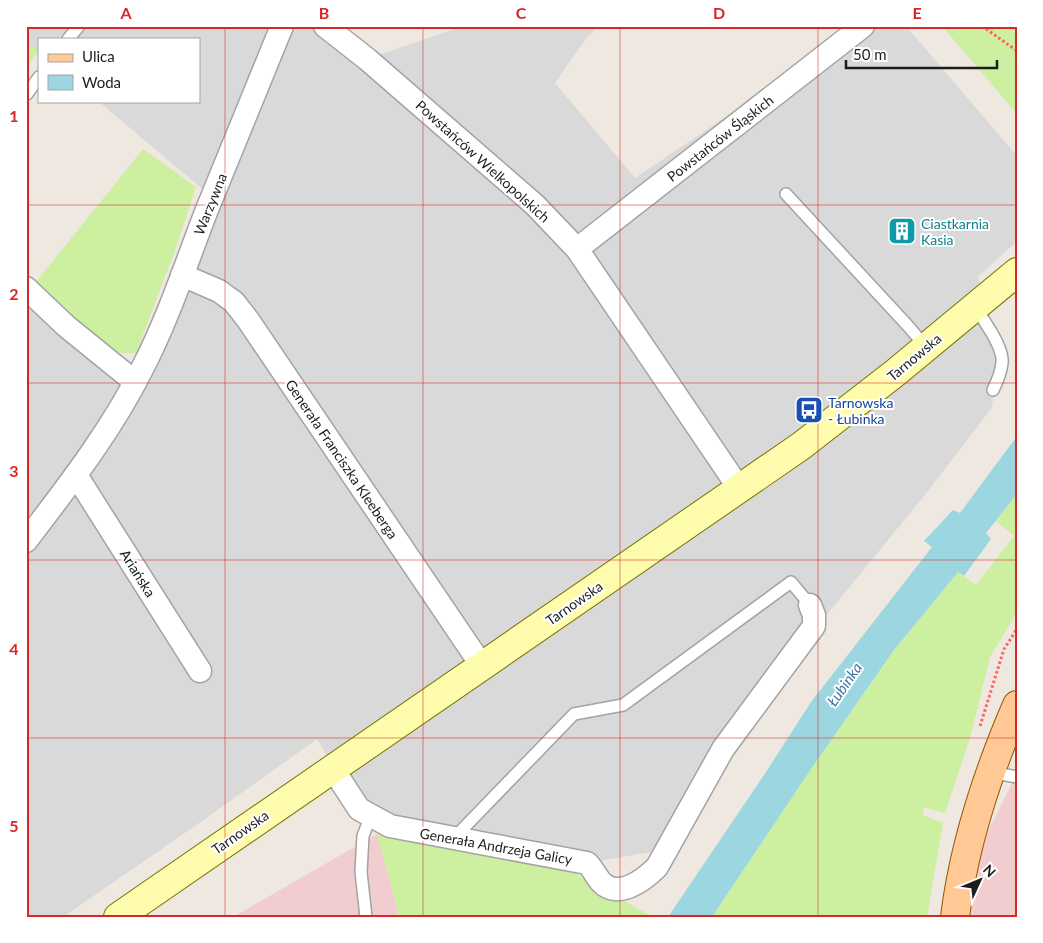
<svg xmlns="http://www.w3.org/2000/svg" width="1043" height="943" viewBox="0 0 1043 943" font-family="Lato,sans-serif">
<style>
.residential{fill:#dad9d9}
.commercial{fill:#f2cdcf}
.grass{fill:#cdefa0}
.water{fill:#9cd7e1}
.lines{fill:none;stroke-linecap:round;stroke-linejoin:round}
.service-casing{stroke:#a3a3a3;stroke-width:14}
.minor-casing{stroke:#a3a3a3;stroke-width:25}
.secondary-casing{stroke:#737500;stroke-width:30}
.primary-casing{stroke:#935600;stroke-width:30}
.path{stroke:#ff6360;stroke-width:3;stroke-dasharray:2.5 2.5;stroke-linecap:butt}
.service{stroke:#fff;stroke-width:11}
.minor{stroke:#fff;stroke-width:22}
.secondary{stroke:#fffcad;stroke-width:28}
.primary{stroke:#ffc894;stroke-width:28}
.grid{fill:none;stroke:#d62828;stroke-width:1;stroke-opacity:0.55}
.labels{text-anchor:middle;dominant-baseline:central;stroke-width:4;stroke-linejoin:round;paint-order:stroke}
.street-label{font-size:14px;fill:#1c1c1c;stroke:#fff}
.culture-label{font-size:14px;fill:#0d838f;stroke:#fff;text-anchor:start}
.transit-label{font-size:14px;fill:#164399;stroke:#fff;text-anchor:start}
.water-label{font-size:15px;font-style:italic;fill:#3b78a3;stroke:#fff}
.neatline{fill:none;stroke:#d62828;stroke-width:2}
.grid-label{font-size:16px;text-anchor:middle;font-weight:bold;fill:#d62828}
</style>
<rect width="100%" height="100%" fill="#eee8e0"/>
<path class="residential" d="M26,26H325L367,59L463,26H599L587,37L555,83L635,178L861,26H906L1017,156V241L978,277L1002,362L991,409L924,496L789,661L668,849L587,863L359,809L317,739L195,826L63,917H26V288L135,381L212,197L98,101H199V39H39V52L26,41Z"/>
<g class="commercial">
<path d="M1017,773V917H964L987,833Z"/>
<path d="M377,834L396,902L398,917H233Z"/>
</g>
<g class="grass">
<path d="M942,26H1017V114Z"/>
<path d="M26,41L38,51L26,69Z"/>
<path d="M143,149L196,187L174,253L136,353H122L101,343L36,282Z"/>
<path d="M1017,494V612L990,657L970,738L945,813L924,807L923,815L943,823L927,917H712L811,769L894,650L958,572L976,585L1014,536L996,521Z"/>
<path d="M377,834L440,844L571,871L653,917H398L396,902Z"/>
</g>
<path class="water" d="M1017,436V494L986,533L991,539L964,576L958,572L894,650L811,769L712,917H668L766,772L811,702L932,547L924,541L953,510L960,513Z"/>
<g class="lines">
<defs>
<g id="service">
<path d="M68,39L79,26"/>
<path d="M27,94L39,77"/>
<path d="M786,194L908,326L926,347"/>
<path d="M974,307C983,318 1004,348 1002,363C1001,372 997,382 993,390"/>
<path d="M990,772L1017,777"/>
<path d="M454,838L574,714L623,705L791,582L810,605"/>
<path d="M366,917L361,872L363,836L371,815"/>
</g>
<g id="minor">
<path d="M325,26L367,59L535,205L577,249L739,488"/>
<path d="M577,249L863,26"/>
<path d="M182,275L219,291L234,302L248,320L482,666"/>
<path d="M26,288L66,326L135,382"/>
<path d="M76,475L200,671"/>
<path d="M26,541C68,486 111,431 142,369C168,319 186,264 206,212C231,150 257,88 282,26"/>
<path d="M333,769L359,809L390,826L587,863C593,869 596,876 601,882C618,900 644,880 657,867L723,749L814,626V615L810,605"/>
</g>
<path id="secondary" d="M118,917L801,446L895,373L1017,272"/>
<path id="primary" d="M955,917C964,844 988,772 1017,705"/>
</defs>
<use href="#service" class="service-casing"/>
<use href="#minor" class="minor-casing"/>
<use href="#secondary" class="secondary-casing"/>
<use href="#primary" class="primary-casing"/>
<g class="path">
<path d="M982,26L1017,51"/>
<path d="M980,726L1004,649L1017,629"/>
</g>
<use href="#service" class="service"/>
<use href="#minor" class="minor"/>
<use href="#secondary" class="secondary"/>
<use href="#primary" class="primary"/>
</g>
<path class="grid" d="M225,26V917M423,26V917M620,26V917M818,26V917M26,205H1017M26,383H1017M26,560H1017M26,738H1017"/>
<defs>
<symbol id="building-square" viewBox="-11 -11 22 22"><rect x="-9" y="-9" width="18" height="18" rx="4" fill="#0f9aa8" stroke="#fff"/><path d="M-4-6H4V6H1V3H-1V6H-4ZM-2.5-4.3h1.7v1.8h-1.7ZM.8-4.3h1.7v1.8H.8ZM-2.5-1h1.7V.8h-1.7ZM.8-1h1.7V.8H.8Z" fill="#fff"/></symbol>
<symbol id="bus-square" viewBox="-11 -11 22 22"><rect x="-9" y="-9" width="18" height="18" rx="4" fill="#1a4fb4" stroke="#fff"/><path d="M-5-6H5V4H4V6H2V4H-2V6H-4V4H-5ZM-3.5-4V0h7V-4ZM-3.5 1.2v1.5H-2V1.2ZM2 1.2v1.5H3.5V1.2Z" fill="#fff"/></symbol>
</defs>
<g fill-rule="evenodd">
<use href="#building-square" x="886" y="215" width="32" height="32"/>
<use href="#bus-square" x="793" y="394" width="32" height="32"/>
</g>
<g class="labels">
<g class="street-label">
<text transform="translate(720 138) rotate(-38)">Powstańców Śląskich</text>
<text transform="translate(483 161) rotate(42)">Powstańców Wielkopolskich</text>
<text transform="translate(210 204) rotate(-68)">Warzywna</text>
<text transform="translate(914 357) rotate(-40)">Tarnowska</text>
<text transform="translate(342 459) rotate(56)">Generała Franciszka Kleeberga</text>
<text transform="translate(138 573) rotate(58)">Ariańska</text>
<text transform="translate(574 603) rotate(-35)">Tarnowska</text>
<text transform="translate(240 832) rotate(-35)">Tarnowska</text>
<text transform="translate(496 846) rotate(10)">Generała Andrzeja Galicy</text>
</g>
<g class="culture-label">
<text x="921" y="223">Ciastkarnia<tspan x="921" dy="16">Kasia</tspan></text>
</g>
<g class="transit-label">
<text x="828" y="402">Tarnowska<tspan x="828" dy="16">- Łubinka</tspan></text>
</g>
<g class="water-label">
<text transform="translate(844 684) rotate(-55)">Łubinka</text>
</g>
</g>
<rect width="1043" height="943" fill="none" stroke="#ffffff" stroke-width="55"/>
<rect x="38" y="38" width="162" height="65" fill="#ffffff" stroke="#a4a4a4"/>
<rect x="48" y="54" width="25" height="8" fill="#ffc894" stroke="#a4a4a4"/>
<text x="82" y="62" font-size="15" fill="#1c1c1c">Ulica</text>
<rect x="48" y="75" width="25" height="15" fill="#9cd7e1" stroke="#a4a4a4"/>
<text x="82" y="88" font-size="15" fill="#1c1c1c">Woda</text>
<g transform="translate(980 880) rotate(46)" stroke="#ffffff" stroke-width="4" paint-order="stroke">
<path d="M0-4L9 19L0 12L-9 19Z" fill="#1c1c1c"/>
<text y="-8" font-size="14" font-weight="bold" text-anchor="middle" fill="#1c1c1c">N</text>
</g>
<path d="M846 60v8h151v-8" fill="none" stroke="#1c1c1c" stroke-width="2.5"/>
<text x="853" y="60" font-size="15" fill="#1c1c1c" stroke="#ffffff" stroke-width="4" paint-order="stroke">50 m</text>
<rect x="28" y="28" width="988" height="888" class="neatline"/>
<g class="grid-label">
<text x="126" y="19">A</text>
<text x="324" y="19">B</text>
<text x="521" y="19">C</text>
<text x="719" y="19">D</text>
<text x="917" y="19">E</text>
<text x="14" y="122">1</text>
<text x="14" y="300">2</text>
<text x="14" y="477">3</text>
<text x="14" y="655">4</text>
<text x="14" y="832">5</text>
</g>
</svg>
